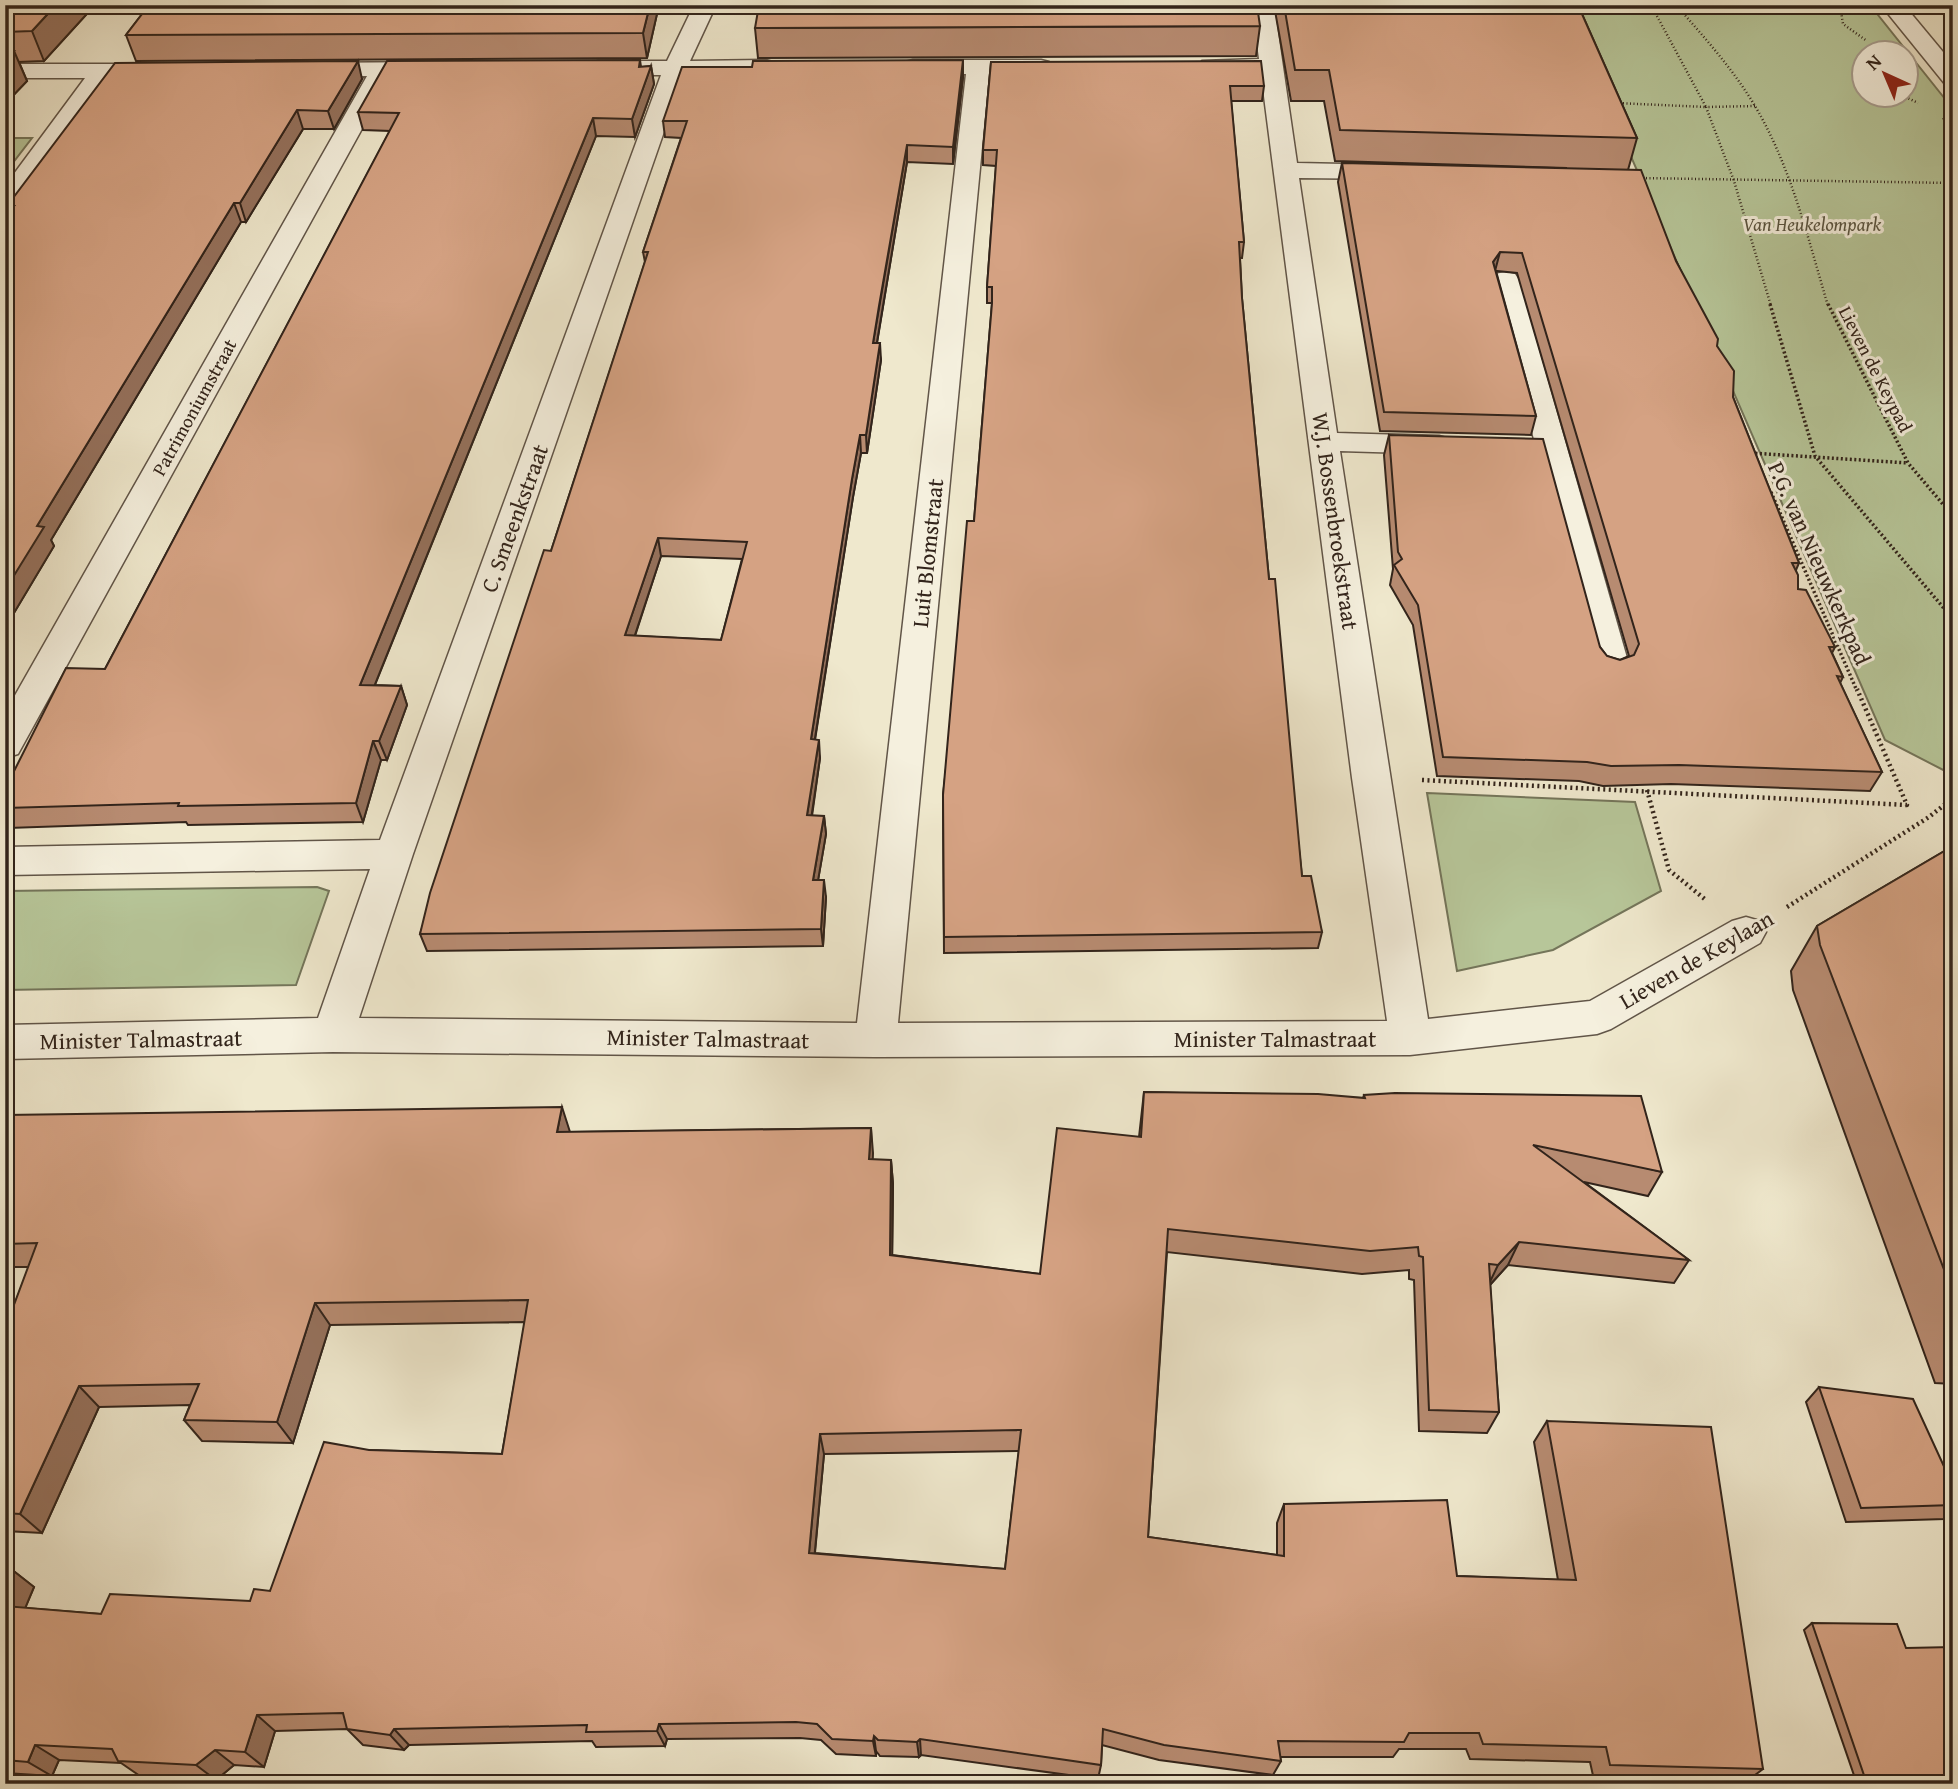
<svg xmlns="http://www.w3.org/2000/svg" width="1958" height="1789" viewBox="0 0 1958 1789" font-family="'Gentium Book Plus',serif">
<style>
.green{fill:#b7c699;stroke:#74755a;stroke-width:2;fill-rule:evenodd}
.lines{fill:none;stroke-linecap:round;stroke-linejoin:round}
.minor-casing{stroke:#615548;stroke-width:3}
.path-far2{stroke:#32241b;stroke-width:2.5;stroke-dasharray:1 2.5;stroke-linecap:butt}
.path-far1{stroke:#32241b;stroke-width:3.5;stroke-dasharray:2 2.5;stroke-linecap:butt}
.path{stroke:#32241b;stroke-width:4.5;stroke-dasharray:2 3.5;stroke-linecap:butt}
.minor{fill:#f5f0de;fill-rule:evenodd}
.wall{fill:#b78b71;stroke:#32241b;stroke-width:2;fill-rule:evenodd}
.shaded-wall{fill:#95715c;stroke:#32241b;stroke-width:2}
.building{fill:#d5a283;stroke:#32241b;stroke-width:2;fill-rule:evenodd}
.labels{text-anchor:middle;dominant-baseline:central;stroke-width:6;stroke-linejoin:round;paint-order:stroke}
.far-park-label{font-size:19px;font-style:italic;fill:#5a5541;stroke:#f5f0de}
.far-street-label{font-size:19px;fill:#32241b;stroke:#f5f0de}
.street-label{font-size:23px;fill:#32241b;stroke:#f5f0de}
</style>
<rect width="100%" height="100%" fill="#efe8cd"/>
<filter id="stains"><feTurbulence type="fractalNoise" baseFrequency=".00286" numOctaves="4"/><feColorMatrix values="0 0 0 0 .2 0 0 0 0 .09 0 0 0 0 .02 0 0 0 .5 -.17"/></filter>
<radialGradient id="worn" r=".72"><stop offset=".6" stop-color="#630" stop-opacity="0"/><stop offset="1" stop-color="#630" stop-opacity=".3"/></radialGradient>
<g class="green">
<path d="M1565,5H1870L1953,109V775L1885,740ZM1864,52H1906V94H1864Z"/>
<path d="M5,138H32L5,173Z"/>
<path d="M1427,793L1635,802L1661,891L1553,950L1457,971Z"/>
<path d="M317,887L329,891L296,985L5,990V891Z"/>
</g>
<g class="lines">
<defs>
<g id="minor">
<path d="M694,5H716L690,61L765,60L773,62L777,67L773,72L765,74H684L413,854L359,1018L857,1023L966,74H913L905,72L901,67L905,62L913,60H1041L1049,62L1053,67L1049,72L989,74L898,1023L1387,1021L1352,778L1261,73H1210L1202,71L1199,66L1202,61L1259,59L1252,5H1274L1297,163L1391,165L1400,167L1403,172L1400,177L1391,179L1299,178L1337,433L1439,436L1450,439L1454,445L1450,451L1439,454L1340,451L1428,1019L1590,1001L1732,921L1746,917L1760,921L1766,932L1760,943L1611,1029L1597,1034L1410,1055L876,1057L333,1052L5,1059V1025L318,1018L370,869L5,875V847L380,840L661,75H598L590,73L586,68L590,63L598,61H667Z"/>
<path d="M1881,5H1904L1953,64V86L1945,84Z"/>
<path d="M436,62L444,64L448,69L444,74L391,76L23,745L18,754L5,758V713L367,76L307,77L299,75L295,70L299,65L307,63Z"/>
<path d="M5,64H159L167,66L171,71L167,76L109,78L14,209L5,212V186L85,78H5Z"/>
<path d="M1505,272L1515,274L1519,280L1629,665L1624,673L1612,677L1600,673L1595,665L1491,280L1495,274Z"/>
</g>
</defs>
<use href="#minor" class="minor-casing"/>
<g class="path-far2">
<path d="M1676,5C1704,37 1733,69 1755,106C1791,167 1808,238 1828,306"/>
<path d="M1840,5L1843,24L1867,41"/>
<path d="M1899,94L1918,103"/>
<path d="M1616,103L1706,107L1651,5"/>
<path d="M1755,106L1706,107L1734,181L1771,306"/>
<path d="M1943,118L1953,131"/>
<path d="M1639,178L1953,183"/>
</g>
<g class="path-far1">
<path d="M1770,304L1815,456L1953,619"/>
<path d="M1828,304L1908,463L1953,516"/>
<path d="M1751,453L1908,463"/>
<path d="M1771,492L1857,691"/>
</g>
<g class="path">
<path d="M1422,780L1907,805L1857,689"/>
<path d="M1647,790L1669,870L1706,900"/>
<path d="M1787,907L1929,817L1953,798"/>
</g>
<use href="#minor" class="minor"/>
</g>
<g class="wall">
<path d="M5,5H95L44,61L19,62L27,81L5,104Z"/>
<path d="M149,5H659L647,58L136,61L126,35Z"/>
<path d="M1274,5H1578L1637,138L1628,170L1676,261L1717,346L1733,397L1799,563L1796,570L1798,589L1835,647L1832,653L1843,677L1840,683L1882,772L1870,791L1671,784L1603,786L1579,781L1437,776L1413,625L1390,585L1393,569L1384,455L1389,435L1600,647L1607,656L1620,660L1629,656L1517,273L1496,271L1536,416L1531,435L1380,431L1338,182L1342,163L1567,168L1335,161L1324,101H1291Z"/>
<path d="M1260,26L1256,56L758,58L755,28Z"/>
<path d="M640,60L641,67L651,66L654,84L635,137L596,136L375,685L401,686L407,705L387,760H381L363,822L188,825L186,822L8,828L5,824V789L105,669L390,131L363,130L358,112Z"/>
<path d="M991,62L1264,86L1262,101H1231L1244,242L1242,258H1240L1242,298L1269,579L1302,876L1322,932L1318,948L944,953L943,795L974,521L992,303H987V287L996,166L983,165V150Z"/>
<path d="M963,77L953,164L907,162L877,343L881,360L867,453H861L853,497L815,740L820,758L812,816H824L826,834L818,880L826,897L823,946L427,951L420,934L551,551L628,315L645,262L643,252L681,138L665,137L663,121ZM661,556L742,559L721,640L635,636Z"/>
<path d="M362,79L334,129H303L246,222H241L51,540L54,546L5,628V217L10,211L7,206Z"/>
<path d="M1953,846V1384L1935,1383L1793,990L1791,971L1817,926Z"/>
<path d="M1144,1092L1363,1098L1364,1095L1662,1172L1648,1196L1584,1182L1689,1260L1674,1283L1508,1265L1490,1285L1499,1412L1487,1433L1419,1431L1414,1280L1409,1279V1270L1362,1274L1167,1252L1148,1537L1277,1555V1523L1284,1504L1457,1576L1558,1580L1534,1442L1547,1421L1763,1769L1743,1784L1594,1780L1590,1762L1470,1759L1466,1749H1399L1393,1757H1280L1281,1761L1273,1775L1159,1760L1102,1745L1101,1765L1098,1779L921,1755L919,1757L880,1756L876,1751V1756L836,1754L821,1740L800,1738L667,1739L665,1746L596,1747L592,1741L409,1745L404,1750L363,1745L347,1729L275,1731L264,1767L234,1765L216,1780L140,1776L121,1763L59,1760L52,1776L5,1773V1568L11,1569L34,1587L25,1608L101,1614L250,1601L270,1591L369,1450L502,1454L525,1322L330,1325L293,1443L202,1441L184,1420L190,1405L99,1407L42,1533L5,1531V1329L29,1267H5V1115L570,1132L871,1128L872,1160H891L893,1184L892,1255L1040,1274L1139,1137ZM1019,1451L1005,1569L815,1553L824,1454Z"/>
<path d="M1819,1387L1953,1486V1512L1945,1519L1846,1522L1806,1402Z"/>
<path d="M1812,1623L1953,1784H1857L1804,1630Z"/>
</g>
<g class="shaded-wall">
<path d="M56,5H95L44,61L32,31Z"/>
<path d="M650,5H659L647,58L643,33Z"/>
<path d="M14,51L27,81L5,104V60Z"/>
<path d="M963,60V77L953,164V147Z"/>
<path d="M358,61L362,79L334,129L328,111Z"/>
<path d="M651,66L654,84L635,137L632,119Z"/>
<path d="M297,110L303,129L246,222L240,203Z"/>
<path d="M593,118L596,136L367,704L360,685Z"/>
<path d="M907,145V162L874,360L873,343Z"/>
<path d="M234,203L241,222L51,540L54,546L5,628V590L37,526Z"/>
<path d="M1500,252L1495,271L1493,262Z"/>
<path d="M880,343L881,360L867,453L866,435Z"/>
<path d="M860,435L861,453L853,497L812,757L811,739L852,479Z"/>
<path d="M658,538L661,556L629,653L625,635Z"/>
<path d="M401,686L407,705L387,760L379,741Z"/>
<path d="M819,740L820,758L809,833L807,815Z"/>
<path d="M373,741L381,760L363,822L356,803Z"/>
<path d="M824,816L826,834L815,898L813,880Z"/>
<path d="M824,880L826,897L823,946L821,929Z"/>
<path d="M562,1107L570,1132L566,1157L557,1132Z"/>
<path d="M871,1128L873,1153L872,1184L869,1159Z"/>
<path d="M891,1160L893,1184L892,1278L890,1255Z"/>
<path d="M1519,1242L1508,1265L1487,1288L1498,1265Z"/>
<path d="M315,1303L330,1325L293,1443L277,1422Z"/>
<path d="M79,1386L99,1407L42,1533L20,1514Z"/>
<path d="M820,1434L824,1454L813,1571L809,1553Z"/>
<path d="M11,1569L34,1587L19,1623L5,1613V1582Z"/>
<path d="M257,1715L275,1731L264,1767L245,1752Z"/>
<path d="M659,1724L667,1739L665,1746L657,1731Z"/>
<path d="M394,1729L409,1745L404,1750L390,1735Z"/>
<path d="M874,1736L876,1751V1756L873,1741Z"/>
<path d="M920,1739L921,1755L919,1757L917,1742Z"/>
<path d="M35,1745L59,1760L52,1776L28,1762Z"/>
<path d="M215,1750L234,1765L216,1780L196,1765Z"/>
</g>
<g class="building">
<path d="M5,5H56L32,31L5,32Z"/>
<path d="M149,5H650L643,33L126,35Z"/>
<path d="M759,5H1257L1260,26L755,28Z"/>
<path d="M1284,5H1578L1637,138L1340,130L1329,70H1295Z"/>
<path d="M5,50L14,51L5,60Z"/>
<path d="M640,60L639,67L651,66L632,119L593,118L360,685L401,686L379,741H373L356,803L178,806L179,803L5,808V789L66,668L105,669L399,113L358,112L387,61Z"/>
<path d="M963,60L953,147L907,145L879,306L873,343H880L866,435H860L852,479L811,739L819,740L807,815L824,816L813,880H824L821,929L420,934L430,893L544,550L551,551L648,252H643L687,121H663L682,67H752L753,61ZM658,538L747,542L721,640L625,635Z"/>
<path d="M358,61L328,111L297,110L240,203H234L37,526L44,527L5,590V217L14,206H7L115,63Z"/>
<path d="M1261,61L1264,86H1230L1244,242H1239L1242,298L1269,579H1275L1302,876H1311L1322,932L944,937L943,795L967,521H974L992,303V287H987L997,150H983L991,62Z"/>
<path d="M1342,163L1641,170L1676,261L1718,339L1717,346L1734,371L1733,397L1799,563H1792L1798,575V589L1806,590L1835,647H1829L1843,677L1837,676L1882,772L1679,765L1611,766L1587,762L1443,757L1418,605L1394,565L1402,559L1398,552L1389,435L1543,439L1600,647L1607,656L1620,660L1634,655L1639,644L1522,253L1500,252L1493,262L1536,416L1384,412Z"/>
<path d="M1953,846V1293L1820,945L1817,926Z"/>
<path d="M1144,1092L1318,1094L1365,1098L1364,1095L1395,1093L1641,1096L1662,1172L1533,1145L1689,1260L1519,1242L1498,1265L1489,1264L1499,1412L1429,1410L1423,1257L1419,1256L1418,1247L1370,1251L1168,1229L1148,1537L1284,1556V1504L1447,1500L1457,1576L1576,1580L1547,1421L1711,1427L1763,1769L1610,1765L1606,1747L1483,1744L1479,1733H1409L1404,1742L1278,1741L1281,1761L1164,1745L1103,1729L1101,1765L920,1739L917,1742L878,1740L874,1736L873,1741L832,1739L817,1724L796,1722L659,1724L657,1731L586,1732L587,1725L394,1729L390,1735L347,1729L343,1713L257,1715L245,1752L215,1750L196,1765L118,1761L112,1749L35,1745L28,1762L5,1760V1606L101,1614L110,1594L250,1601L254,1589L270,1591L324,1442L369,1450L502,1454L528,1300L315,1303L277,1422L184,1420L199,1384L79,1386L20,1514L5,1513V1329L37,1243L5,1244V1115L562,1107L557,1132L871,1128L869,1159L891,1160L890,1255L1040,1274L1057,1128L1141,1137ZM1021,1430L1005,1569L809,1553L820,1434Z"/>
<path d="M1819,1387L1913,1399L1953,1486V1505L1861,1508Z"/>
<path d="M5,1568L11,1569L5,1582Z"/>
<path d="M1812,1623L1897,1624L1906,1648L1953,1647V1784H1867Z"/>
</g>
<g class="labels">
<g class="far-park-label">
<text x="1812" y="224">Van Heukelompark</text>
</g>
<g class="far-street-label">
<text transform="translate(1876 369) rotate(63)">Lieven de Keypad</text>
<text transform="translate(194 407) rotate(-61)">Patrimoniumstraat</text>
</g>
<g class="street-label">
<text transform="translate(514 518) rotate(-70)">C. Smeenkstraat</text>
<text transform="translate(1336 521) rotate(82)">W.J. Bossenbroekstraat</text>
<text transform="translate(927 553) rotate(-84)">Luit Blomstraat</text>
<text transform="translate(1820 563) rotate(66)">P.G. van Nieuwkerkpad</text>
<text transform="translate(1696 959) rotate(-30)">Lieven de Keylaan</text>
<text transform="translate(708 1038) rotate(1)">Minister Talmastraat</text>
<text x="1275" y="1038">Minister Talmastraat</text>
<text transform="translate(141 1039) rotate(-1)">Minister Talmastraat</text>
</g>
</g>
<rect width="1958" height="1789" fill="none" stroke="#efe8cd" stroke-width="28"/>
<rect x="7" y="7" width="1944" height="1775" fill="none" stroke="#32241b" stroke-width="3.5"/>
<rect x="14" y="14" width="1930" height="1761" fill="none" stroke="#32241b" stroke-width="2"/>
<g transform="translate(1885 74) rotate(316)"><circle r="33" fill="#f5f0de" stroke="#a79e90" stroke-width="2"/>
<path d="M0-5L12 26L0 18L-12 26Z" fill="#8f2418"/>
<text y="-10" font-size="19" font-weight="bold" text-anchor="middle" fill="#32241b">N</text>
</g>
<rect width="100%" height="100%" filter="url(#stains)"/>
<rect width="100%" height="100%" fill="url(#worn)"/>
</svg>
